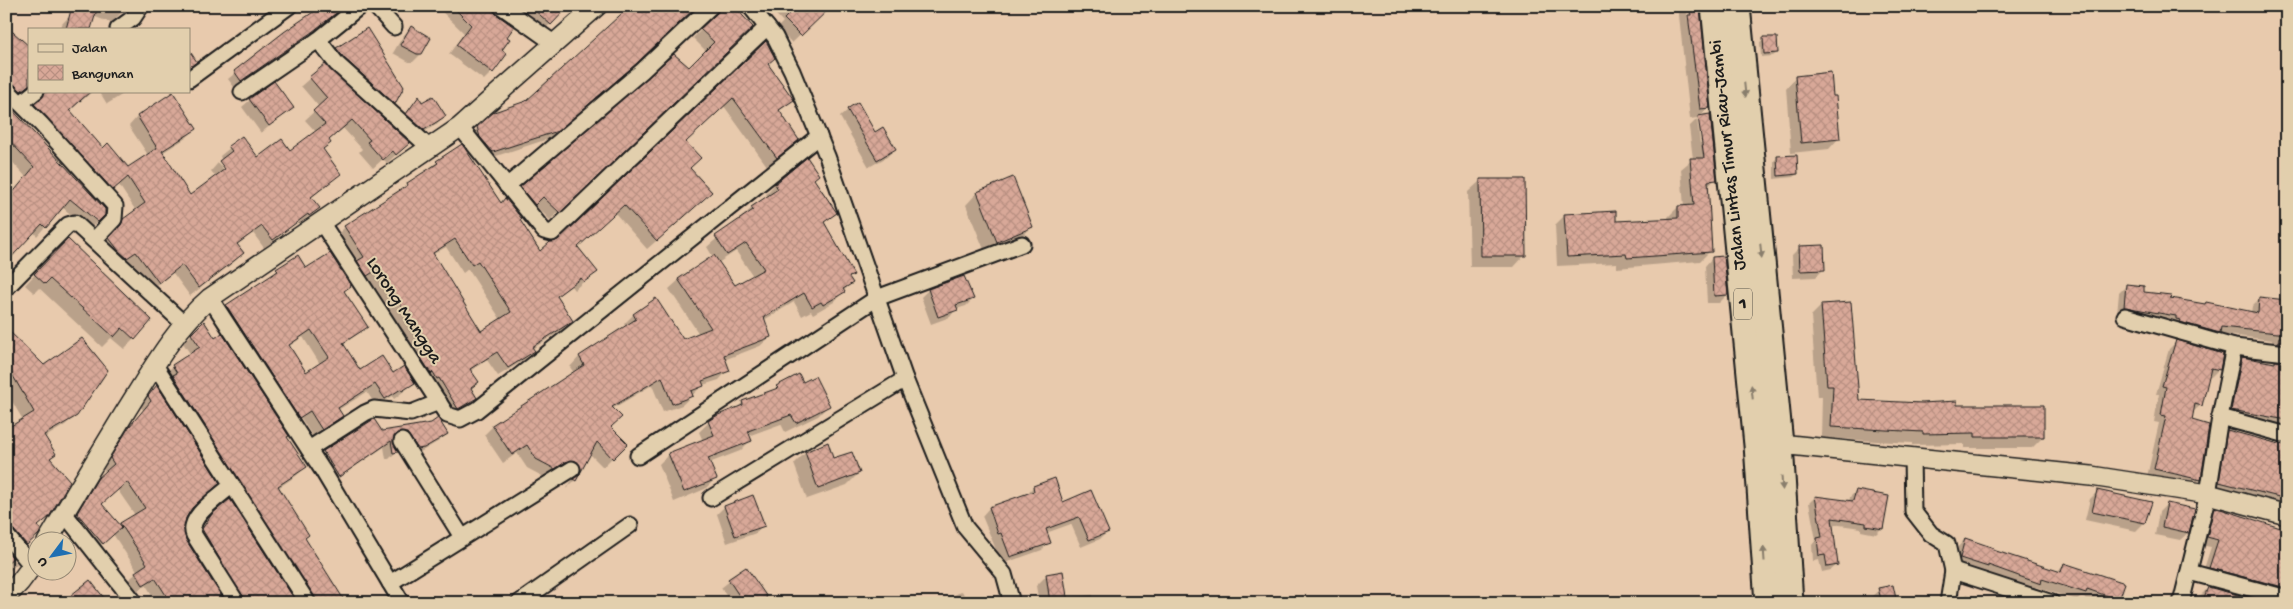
<svg xmlns="http://www.w3.org/2000/svg" width="2293" height="609" viewBox="0 0 2293 609" font-family="'Gochi Hand',sans-serif">
<style>
.shadow{fill:#0003;fill-rule:evenodd}
.building{fill:url(#building-cross-hatch);stroke:#1c1c1c;fill-rule:evenodd}
.lines{fill:none;stroke-linecap:round;stroke-linejoin:round}
.minor-casing{stroke:#1c1c1c;stroke-width:19}
.tertiary-casing{stroke:#1c1c1c;stroke-width:22}
.trunk-casing{stroke:#1c1c1c;stroke-width:29}
.minor{stroke:#e2cfad;stroke-width:15}
.tertiary{stroke:#e2cfad;stroke-width:19}
.trunk{stroke:#e2cfad;stroke-width:25}
.oneway{fill:#897e6c}
.labels{text-anchor:middle;dominant-baseline:central;stroke-width:4;stroke-linejoin:round;paint-order:stroke}
.shield{fill:#e2cfad;stroke:#575248;stroke-width:1}
.shield-label{font-size:18px;font-weight:bold;fill:#1c1c1c}
.street-label{font-size:19px;fill:#1c1c1c;stroke:#e2cfad}
</style>
<defs>
<pattern id="building-cross-hatch" width="8" height="8" patternUnits="userSpaceOnUse" patternTransform="scale(1.25)"><rect width="8" height="8" fill="#d8a898"/><path d="M0 0l8 8M0 8l8-8" fill="none" stroke="#b99082"/></pattern>
</defs>
<rect width="100%" height="100%" fill="#e8caad"/>
<filter id="ink" filterUnits="userSpaceOnUse"><feTurbulence type="fractalNoise" baseFrequency=".02" numOctaves="2"/><feDisplacementMap in="SourceGraphic" scale="10" xChannelSelector="R" yChannelSelector="G"/><feConvolveMatrix kernelMatrix="1 2 1 2 8 2 1 2 1" color-interpolation-filters="sRGB"/></filter>
<g filter="url(#ink)">
<g class="shadow">
<path d="M79,6H128L111,23L93,16L90,29H61L62,24Z"/>
<path d="M345,6L304,39L234,87L228,79L285,33Z"/>
<path d="M395,6H404L399,10Z"/>
<path d="M436,6H492L506,37L492,72L484,80L449,54L464,33Z"/>
<path d="M515,6H569L542,32Z"/>
<path d="M632,6H697L626,72L548,139L484,160L469,137L478,128L526,102Z"/>
<path d="M705,6H732L743,36L550,220L534,204L526,213L513,196L521,188L689,69L706,51L693,38L712,19L709,8Z"/>
<path d="M768,6H831L792,43L777,28L783,22Z"/>
<path d="M1678,6H1699L1708,108L1699,117L1709,116L1715,179L1707,188L1710,251L1700,261L1617,268V263L1557,266L1555,225L1565,215L1614,213L1615,223L1669,220L1668,217L1678,207H1684L1681,169L1693,159L1689,127L1698,118L1690,119ZM1687,11H1689L1690,18L1688,23ZM1699,118L1702,143H1700L1697,119Z"/>
<path d="M6,18L10,20L6,28Z"/>
<path d="M6,28L29,47V91L20,92L12,99L6,93Z"/>
<path d="M411,28L421,54L413,62H409L393,53L403,36Z"/>
<path d="M1764,39L1777,53L1773,56L1761,57L1760,42Z"/>
<path d="M337,49L394,103L386,110L329,56Z"/>
<path d="M767,64L792,100L778,112L798,140L767,166L724,106L685,142L689,168L702,201L647,249L615,213L577,247L596,271L574,290L571,286L556,297L571,321L562,330L532,349L533,351L524,360L498,376L487,360L470,371L477,382L470,389L476,398L467,406L450,417L400,334L403,332L377,290L374,291L336,236L345,227L400,192L437,162L501,205L519,220L540,253L559,241ZM446,247L463,273L468,269L501,320L480,333L432,255Z"/>
<path d="M1796,77L1832,98L1839,138L1829,149L1791,153L1786,88Z"/>
<path d="M310,78L399,152L387,163L383,159L373,168L359,152L362,149L343,128L328,141L330,143L322,150L340,174L311,198L318,208L300,224L298,222L264,248L253,233L237,245L243,253L234,262L190,296L173,273L149,291L126,260L118,266L101,247L112,236L115,229L136,211L119,185L104,198L27,114L37,104L35,94L31,91H93L69,111L103,150L128,168L148,155L129,126L137,117L172,94L195,129L186,138L162,153L190,196L216,177L211,171L218,163L227,174L220,156L242,138L257,159L290,152L316,132L305,120L319,107L301,86Z"/>
<path d="M99,91H128L107,104Z"/>
<path d="M418,98L422,104L444,116L437,124L416,137L399,122Z"/>
<path d="M250,100L292,108L261,133L242,107Z"/>
<path d="M6,103L104,210V214L89,230L62,207L37,236L6,201L26,177L6,155Z"/>
<path d="M848,110L894,149L887,157L869,167L840,117Z"/>
<path d="M1777,158L1797,174L1793,177L1774,179V161Z"/>
<path d="M813,179L835,213L823,224L852,275L848,278L851,283L834,302L813,314L811,311L802,316L794,302L764,320L770,337L760,346L724,360L728,370L719,380L703,385L682,405L663,412L652,385L612,409L610,427L626,444L603,467L589,453L575,480L566,489L573,479L566,469L544,477L527,468L517,453L503,463L484,435L493,426L574,373L570,367L579,357L626,327L624,324L633,315L656,300L682,340L699,334L669,289L679,280L713,257L707,247L752,208L768,197L766,194L775,184ZM736,251L753,276L734,287L718,263Z"/>
<path d="M1013,179L1032,227L1020,238L985,252L966,205L977,193Z"/>
<path d="M1480,181L1525,255L1514,267H1470L1468,192Z"/>
<path d="M1799,248L1824,269L1816,277L1793,278L1792,255Z"/>
<path d="M57,251L134,339L124,349L111,338L102,347L39,288L34,293L25,285Z"/>
<path d="M1712,258L1727,295L1719,303H1707L1705,266Z"/>
<path d="M277,270H306L350,286L343,292L366,327L343,345L360,372L393,375L414,383L394,399L392,396L376,406L367,392L338,410L341,416L333,424L313,437L301,418L291,425L218,314L226,306L270,278ZM303,337L320,364L306,373L288,347Z"/>
<path d="M963,277L973,299L966,306L956,309L950,317L931,324L921,297L928,290Z"/>
<path d="M2127,285L2142,293L2169,299L2251,313L2252,306L2260,298L2282,300L2287,298V355L2271,350L2272,340L2217,334L2211,340L2170,323L2117,314L2119,293Z"/>
<path d="M1822,305L1858,401L1956,406L2043,437L2032,448H1964V444L1912,445V443L1821,438L1822,396L1817,397L1811,316Z"/>
<path d="M204,323L305,467L296,476L278,488L304,539L344,601L347,599L349,603H305L164,375L173,366L191,355L183,343Z"/>
<path d="M6,330L76,415L65,425L44,438L55,454L50,460L37,527L27,544L16,554L6,543V431L23,420L6,391Z"/>
<path d="M2176,342L2219,369L2211,377L2208,376L2201,405L2193,412L2190,421L2200,479L2192,487L2147,477L2159,423L2154,422L2159,394H2156L2169,349Z"/>
<path d="M2242,359L2274,364L2287,363V428L2224,417L2234,366Z"/>
<path d="M803,384L828,406L818,416L785,432L781,424L748,436L750,441L740,451L709,463L715,479L705,489L674,502L659,464L669,454L703,441L699,432L709,422L736,409L743,402L773,391L777,387Z"/>
<path d="M157,387L190,509L185,518L182,529L185,540L224,603H157L146,585L134,593L127,581L138,572L113,534L94,551L69,522L90,488L106,473L102,468L121,437L144,411L140,406ZM117,489L135,515L119,525L101,504Z"/>
<path d="M374,421L381,432L431,424L446,434L439,441L415,455L399,440H391L396,452L389,459H386L384,447L331,483L316,460L324,452Z"/>
<path d="M2228,432L2287,448V514L2212,493L2220,439Z"/>
<path d="M805,453L833,460L859,473L847,485L807,499L794,464Z"/>
<path d="M1033,487L1063,503L1108,531L1100,539L1081,547L1071,524L1046,533L1049,542L1042,550L1002,564L982,516L989,508L1026,495Z"/>
<path d="M1856,491L1882,528L1876,534L1861,531V528L1832,524L1837,565L1831,570L1822,572L1819,560L1813,561L1812,545L1816,540L1809,503L1815,497L1849,502L1850,497Z"/>
<path d="M2097,492L2144,523L2136,531L2085,520L2090,499Z"/>
<path d="M2167,504L2188,533L2180,540L2155,535L2159,512Z"/>
<path d="M724,507L763,525L756,533L727,543L717,514Z"/>
<path d="M2215,509L2279,529L2282,526L2287,527V600L2202,575L2211,547L2200,545L2207,516Z"/>
<path d="M213,515L295,603H234L194,538Z"/>
<path d="M1965,539L1992,551L2057,572L2064,564L2118,599L2115,603H2098L2080,597L2077,600L2036,587L2032,591L1953,566L1958,547Z"/>
<path d="M6,552L17,564L6,574Z"/>
<path d="M746,568L766,597L760,603H731L721,588Z"/>
<path d="M1047,575L1066,598L1093,595V603H1039L1036,586Z"/>
<path d="M2208,588L2263,603H2198L2200,596Z"/>
<path d="M1879,590L1896,603H1873L1871,597Z"/>
<path d="M962,591L968,603H940Z"/>
<path d="M1967,594L1994,603H1959Z"/>
</g>
<g class="building">
<path d="M72,6H98L91,29H66Z"/>
<path d="M322,6H345L312,32L241,81L234,71L284,32Z"/>
<path d="M452,6H492L496,14L514,27L507,37L510,39L502,50L507,54L493,73L456,45L471,25Z"/>
<path d="M530,6H569L551,25Z"/>
<path d="M630,6H697L636,64L558,131L493,152L480,137L477,127L494,112L526,101Z"/>
<path d="M720,6H734L753,27L560,213L543,197L535,205L520,187L674,54L689,67L714,42L700,29L717,13Z"/>
<path d="M797,6H832L801,36L784,19Z"/>
<path d="M1689,6H1700L1710,108L1700,109L1688,15H1691Z"/>
<path d="M6,26L29,46V85L21,91L12,82L6,80Z"/>
<path d="M411,26L431,38L422,54H417L400,45Z"/>
<path d="M367,28L404,87L395,104L344,58L336,48Z"/>
<path d="M1763,37H1777L1778,53L1764,54Z"/>
<path d="M766,41L775,58L768,64L794,100L779,110L799,140L777,158L733,98L686,142L701,158L690,168L712,192L657,241L624,205L578,247L598,272L584,282L581,278L557,296L573,321L532,347L535,351L508,368L497,352L470,369L479,382L471,388L477,398L458,409L439,378L437,379L433,372L431,374L420,356L426,352L408,325L412,322L386,282L383,283L375,271L367,276L357,261L364,257L344,226L408,185L407,183L438,163L436,161L462,144L501,203L505,198L522,219L520,220L540,251L550,242L558,240ZM455,239L472,265L478,261L511,312L481,331L433,253Z"/>
<path d="M189,50L197,62L189,68Z"/>
<path d="M325,64L410,143L396,155L393,151L383,160L367,142L370,140L352,120L329,140L331,143L323,149L341,174L311,197L320,208L309,216L308,214L273,240L262,226L237,244L244,253L199,288L182,265L159,283L136,252L127,258L119,251L109,238L121,225L123,219L145,203L128,177L113,190L34,104L46,91H91L70,110L103,148L108,143L128,167L157,148L137,116L173,92L197,129L162,151L190,195L225,169L219,161L232,151L228,146L242,136L258,157L282,139L290,150L325,124L313,111L327,98L309,77Z"/>
<path d="M1831,72L1833,96H1836L1840,139L1801,143L1795,76Z"/>
<path d="M274,81L294,108L269,126L249,99Z"/>
<path d="M419,96L422,102L433,96L446,116L424,130L406,114Z"/>
<path d="M858,102L875,132L883,127L896,149L877,160L847,109Z"/>
<path d="M6,103L105,209V215L98,222L70,199L46,228L42,224L6,263V201L34,167L6,137Z"/>
<path d="M1710,114L1717,180L1708,181L1712,252L1627,258L1626,254L1567,257L1564,214L1616,211V221L1678,218V206L1694,205L1690,158H1704L1698,116Z"/>
<path d="M1797,155L1798,174L1778,176L1777,156Z"/>
<path d="M807,157L819,175L814,179L837,213L824,222L854,275L849,277L853,283L843,289L845,292L823,305L821,302L812,307L804,293L764,317L771,337L724,355L730,371L702,381L704,386L691,391L693,396L672,404L662,377L612,407L622,417L611,427L628,444L613,459L597,442L576,481L573,479L580,474L581,469L576,461H567L555,469L536,459L527,445L512,455L492,425L584,365L579,356L636,319L633,314L656,298L683,339L711,328L678,279L714,255L735,285L764,269L746,243L727,255L715,236L753,210L751,207L778,189L775,184Z"/>
<path d="M1013,177L1033,227L997,242L977,192Z"/>
<path d="M1480,179H1525L1526,256H1481Z"/>
<path d="M68,239L152,320L135,340L122,328L114,337L50,279L45,284L34,274Z"/>
<path d="M1824,245L1825,270L1800,271L1799,246Z"/>
<path d="M330,253L351,286L344,291L368,327L343,343L360,370L382,356L393,373L404,366L415,383L402,391L401,389L385,399L375,384L338,408L343,416L322,430L310,411L299,418L226,305L278,271L276,269L298,255L306,268ZM311,330L329,357L306,372L289,345Z"/>
<path d="M1724,256L1728,295L1714,296L1712,257Z"/>
<path d="M964,276L974,299L956,305L958,310L938,317L928,289Z"/>
<path d="M2126,284L2144,286V292L2171,295L2170,298L2205,304L2206,302L2258,313L2259,297L2287,300V334L2221,327L2220,333L2180,322L2181,320L2176,319V316L2124,307Z"/>
<path d="M1851,302L1859,400L1922,403L1957,401V405H2044V437H1975V433L1923,434V432L1831,427L1833,386H1827L1821,304Z"/>
<path d="M204,321L215,338L222,333L289,436L287,437L307,467L278,486L309,535L305,538L346,603H317L173,375L177,373L172,365L200,347L191,334Z"/>
<path d="M6,328L44,365L82,338L108,370L77,416L44,435L56,454L50,458L70,481L49,517L38,526L41,530L39,534L27,545L13,529L6,526V429L34,412L6,364Z"/>
<path d="M2279,337L2287,338V344L2278,343Z"/>
<path d="M2176,340L2223,354L2220,370L2211,368L2202,406L2195,404L2192,420L2209,425L2201,480L2154,469L2166,416L2161,415L2166,387L2162,386Z"/>
<path d="M2242,357L2275,363V361L2287,362V420L2231,410Z"/>
<path d="M799,374L803,382L815,376L830,406L796,423L791,415L748,431L752,441L708,458L717,479L684,492L668,453L714,435L708,421L718,415L743,405L742,401L778,388L776,386Z"/>
<path d="M157,385L220,483L192,508L186,518L184,529L186,540L226,603H171L155,578L143,585L135,572L147,564L120,523L145,508L127,482L102,504L122,527L103,544L77,513L98,478L114,464L110,458L129,427L151,401L148,396Z"/>
<path d="M438,418L448,434L424,448L418,449L407,433H397L393,441L398,452L393,453L391,441L339,477L323,451L374,419L382,431L431,423Z"/>
<path d="M2227,430L2287,446V499L2219,482Z"/>
<path d="M828,442L833,458L852,452L860,473L818,489L805,452Z"/>
<path d="M1055,478L1063,502L1091,490L1109,532L1089,540L1079,517L1046,529L1051,543L1010,557L1001,533L998,534L989,507L1034,491L1033,486Z"/>
<path d="M1856,490L1889,496L1883,529L1866,526V523L1832,518L1838,565L1827,567L1825,555L1819,556L1817,538L1822,537L1815,496L1853,501Z"/>
<path d="M2097,490L2152,502L2145,523L2092,512Z"/>
<path d="M753,495L765,526L735,536L724,506Z"/>
<path d="M230,499L297,603H246L202,529L212,514Z"/>
<path d="M2167,503L2195,509L2189,533L2162,527Z"/>
<path d="M2214,507L2287,530V588L2209,568L2218,540L2207,537Z"/>
<path d="M1965,538L1994,548L1993,550L2061,572L2064,563L2125,583L2119,600L2087,589L2086,593L2042,579L2041,584L1988,565V567L1960,558Z"/>
<path d="M6,550L13,558L6,564Z"/>
<path d="M746,567L767,597L759,603H744L728,579Z"/>
<path d="M1063,571L1068,603H1050L1046,574Z"/>
<path d="M90,580L108,603H61Z"/>
<path d="M1893,585L1897,603H1882L1878,588Z"/>
<path d="M2208,587L2268,603H2202Z"/>
</g>
<g class="lines">
<defs>
<g id="minor">
<path d="M375,6L394,27"/>
<path d="M501,6L555,44"/>
<path d="M750,6L775,37L792,71L827,156L905,379L965,527L1004,574L1012,603"/>
<path d="M118,29L133,18L141,6"/>
<path d="M318,40L337,64L430,148"/>
<path d="M189,79L289,6"/>
<path d="M6,89L41,124L115,206L114,219L94,240"/>
<path d="M242,92L318,40L360,6"/>
<path d="M21,103L36,91"/>
<path d="M460,127L544,231L552,233L767,27"/>
<path d="M507,186L642,71L711,6"/>
<path d="M321,222L447,415L460,419L477,410L819,136"/>
<path d="M6,288L68,225L75,223L183,323"/>
<path d="M210,298L323,471L402,603"/>
<path d="M2125,316L2234,347L2287,353"/>
<path d="M155,365L308,603"/>
<path d="M2220,417L2287,435"/>
<path d="M402,441L462,537"/>
<path d="M309,449L365,413L374,409L411,413L439,402"/>
<path d="M638,456L877,298L1022,244"/>
<path d="M1912,457L1913,511L1931,534L1947,544L1953,571"/>
<path d="M232,485C219,497 186,517 194,535L237,603"/>
<path d="M711,498L905,379"/>
<path d="M64,513L135,603"/>
<path d="M6,535L32,566"/>
<path d="M2189,572L2287,598"/>
<path d="M390,583L572,469"/>
<path d="M519,603L630,525"/>
<path d="M1948,603L1953,571L2052,603"/>
<path d="M2181,603L2208,494L2220,417L2234,347"/>
</g>
<g id="tertiary">
<path d="M1780,444L2091,476L2208,494L2287,515"/>
<path d="M47,542C72,499 98,457 124,414C150,373 173,330 210,298L460,127L597,6"/>
<path d="M6,597L20,582L38,558"/>
</g>
<g id="trunk">
<path d="M1714,6L1757,445L1768,603"/>
<path d="M1737,6L1780,444L1790,603"/>
</g>
</defs>
<use href="#minor" class="minor-casing"/>
<use href="#tertiary" class="tertiary-casing"/>
<use href="#trunk" class="trunk-casing"/>
<use href="#minor" class="minor"/>
<use href="#tertiary" class="tertiary"/>
<use href="#trunk" class="trunk"/>
</g>
<defs><path id="oneway-solid" d="M-6-.8H1V-3.2L6.5 0L1 3.2V.8H-6Z" transform="scale(1.25)"/></defs>
<g class="oneway">
<use href="#oneway-solid" transform="translate(1745 90) rotate(84)"/>
<use href="#oneway-solid" transform="translate(1761 251) rotate(84)"/>
<use href="#oneway-solid" transform="translate(1752 392) rotate(-96)"/>
<use href="#oneway-solid" transform="translate(1782 483) rotate(86)"/>
<use href="#oneway-solid" transform="translate(1764 554) rotate(-94)"/>
</g>
</g>
<g class="labels">
<rect class="shield" x="1734" y="288.5" width="18" height="31" rx="4"/>
<g class="shield-label">
<text x="1743" y="304">1</text>
</g>
<g class="street-label">
<text transform="translate(1729 155) rotate(-96)">Jalan Lintas Timur Riau-Jambi</text>
<text transform="translate(403 311) rotate(57)">Lorong Mangga</text>
</g>
</g>
<rect width="2293" height="609" fill="none" stroke="#e2cfad" stroke-width="25"/>
<rect x="12" y="12" width="2268" height="584" fill="none" stroke="#1c1c1c" stroke-width="2" filter="url(#ink)"/>
<rect x="28" y="28" width="162" height="65" fill="#e2cfad" stroke="#938773"/>
<rect x="38" y="44" width="25" height="8" fill="#e2cfad" stroke="#938773"/>
<text x="72" y="52" font-size="15" fill="#1c1c1c">Jalan</text>
<rect x="38" y="65" width="25" height="15" fill="url(#building-cross-hatch)" stroke="#938773"/>
<text x="72" y="78" font-size="15" fill="#1c1c1c">Bangunan</text>
<g transform="translate(52 556) rotate(238)"><circle r="24" fill="#e2cfad" stroke="#938773"/>
<path d="M0-4L9 19L0 12L-9 19Z" fill="#1f6fb2"/>
<text y="-8" font-size="14" font-weight="bold" text-anchor="middle" fill="#1c1c1c">U</text>
</g>
</svg>
